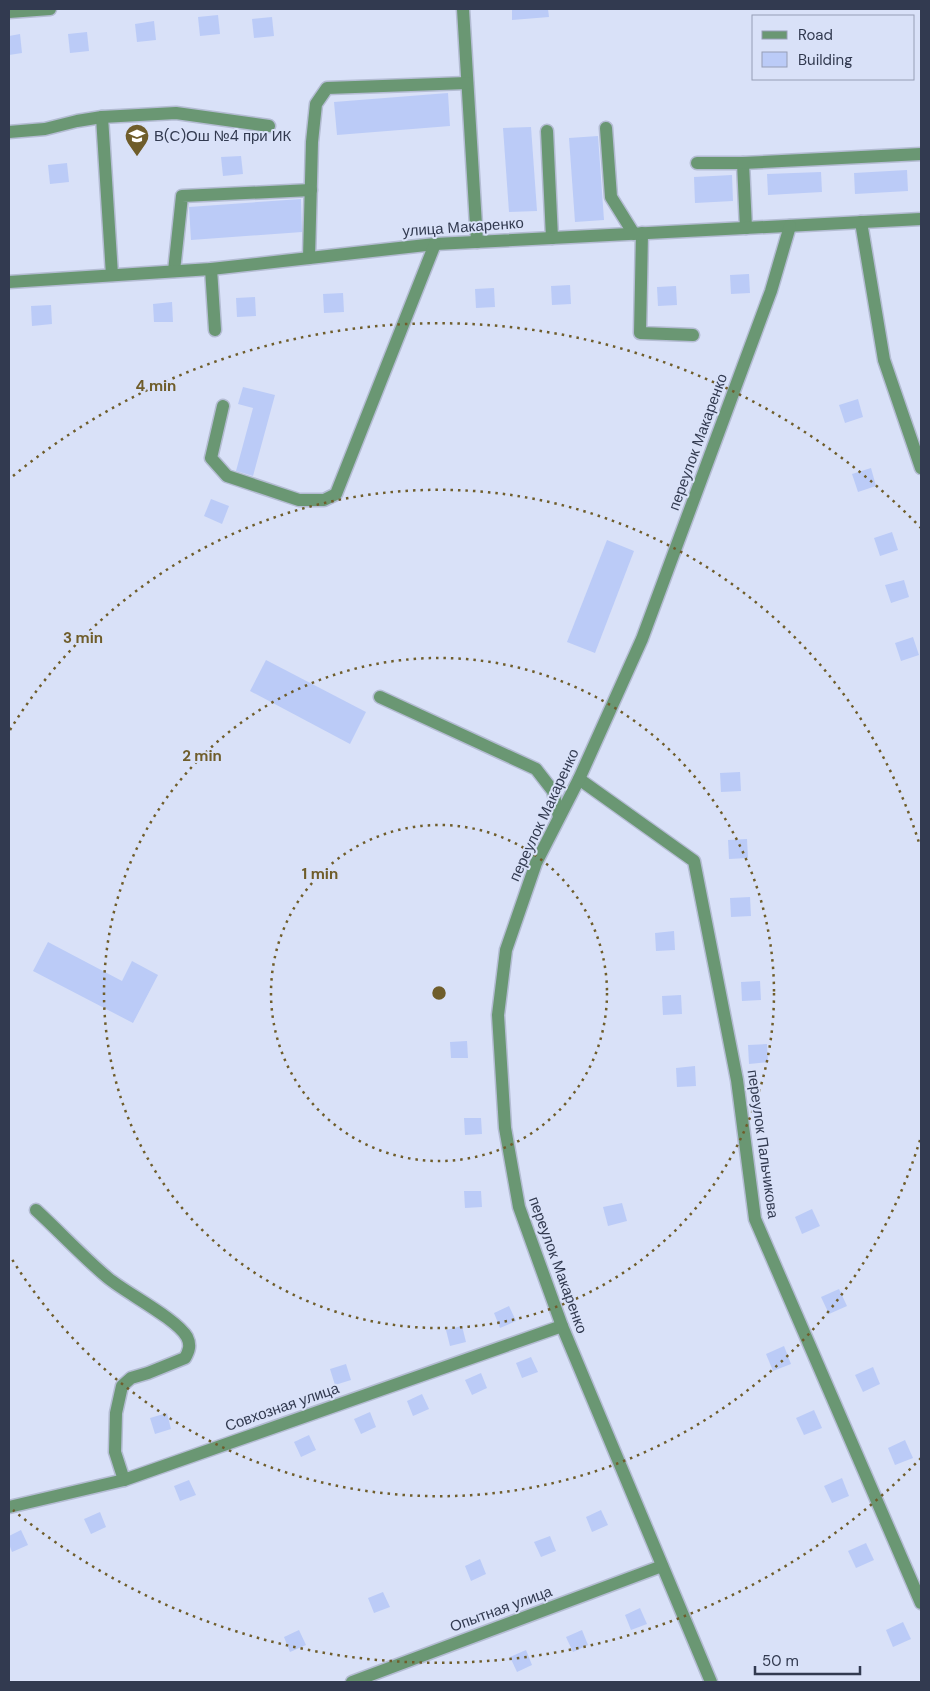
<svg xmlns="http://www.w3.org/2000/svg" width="930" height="1691" viewBox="0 0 930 1691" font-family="'DM Sans',sans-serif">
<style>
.building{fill:#bbcbf7}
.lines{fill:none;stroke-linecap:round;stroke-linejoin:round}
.minor-casing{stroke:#b4bcd3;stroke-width:15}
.minor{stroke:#6a9773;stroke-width:12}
.ring{fill:none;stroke:#6f5d2b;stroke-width:2.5;stroke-dasharray:2.5 5}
.labels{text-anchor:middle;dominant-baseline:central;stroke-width:4;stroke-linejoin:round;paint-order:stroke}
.poi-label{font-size:15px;fill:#323a50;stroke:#d9e1f8;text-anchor:start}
.street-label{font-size:15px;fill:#323a50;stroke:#d9e1f8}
.centre{fill:#6f5d2b;stroke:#d9e1f8;stroke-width:2.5}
.ring-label{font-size:15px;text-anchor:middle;font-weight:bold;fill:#6f5d2b;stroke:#d9e1f8;stroke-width:4;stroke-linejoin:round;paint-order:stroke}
</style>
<rect width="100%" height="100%" fill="#d9e1f8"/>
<g class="building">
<path d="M512,9H548L549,17L512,20Z"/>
<path d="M218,15L220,34L200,36L198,17Z"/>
<path d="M272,17L274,36L254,38L252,19Z"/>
<path d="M154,21L156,40L137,42L135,24Z"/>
<path d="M87,32L89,51L70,53L68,34Z"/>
<path d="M20,34L22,53L9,55V36Z"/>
<path d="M448,93L450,126L337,135L334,102Z"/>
<path d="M531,127L537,211L509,212L503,128Z"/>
<path d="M598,136L604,220L575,222L569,138Z"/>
<path d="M241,156L243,174L223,176L221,157Z"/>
<path d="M67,163L69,182L50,184L48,165Z"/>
<path d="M907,170L908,191L855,194L854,173Z"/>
<path d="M821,172L822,192L768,195L767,174Z"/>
<path d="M732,175L733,201L695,203L694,177Z"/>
<path d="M301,199L302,232L191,240L189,207Z"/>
<path d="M749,274L750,293L731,294L730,275Z"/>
<path d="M570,285L571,304L552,305L551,286Z"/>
<path d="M676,286L677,305L658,306L657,287Z"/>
<path d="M494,288L495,307L476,308L475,289Z"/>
<path d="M343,293L344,312L324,313L323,294Z"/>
<path d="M255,297L256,316L237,317L236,298Z"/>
<path d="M172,302L173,322H154L153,304Z"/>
<path d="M51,305L52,324L32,326L31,306Z"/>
<path d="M243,387L275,395L253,476L236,471L253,408L238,404Z"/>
<path d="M858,399L863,417L845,423L839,405Z"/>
<path d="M871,468L876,486L858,492L852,474Z"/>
<path d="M211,499L229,506L222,524L204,516Z"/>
<path d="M892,532L898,550L880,556L874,538Z"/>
<path d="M607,540L634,551L595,653L567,642Z"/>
<path d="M904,580L909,597L891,603L885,585Z"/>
<path d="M913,637L919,655L901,661L895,643Z"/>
<path d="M266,660L366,712L350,744L250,691Z"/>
<path d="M740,772L741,791L721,792L720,773Z"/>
<path d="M747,839L748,858L729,859L728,840Z"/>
<path d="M750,897L751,916L731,917L730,898Z"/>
<path d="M674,931L675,950L656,951L655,933Z"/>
<path d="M48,942L122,981L132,961L158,975L133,1023L33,971Z"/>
<path d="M760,981L761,1000L742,1001L741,982Z"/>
<path d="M681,995L682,1014L663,1015L662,996Z"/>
<path d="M467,1041L468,1058H451L450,1042Z"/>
<path d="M767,1044L768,1062L749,1064L748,1045Z"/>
<path d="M695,1066L696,1086L677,1087L676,1068Z"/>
<path d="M464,1118H481L482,1134L465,1135Z"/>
<path d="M464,1191H481L482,1207L465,1208Z"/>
<path d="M622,1203L627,1221L608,1226L603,1207Z"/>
<path d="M812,1209L820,1226L802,1234L795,1217Z"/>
<path d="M839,1289L847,1306L829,1314L821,1297Z"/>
<path d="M509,1306L516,1321L500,1328L494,1313Z"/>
<path d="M462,1326L466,1342L450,1346L446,1330Z"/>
<path d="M784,1346L791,1364L773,1371L766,1354Z"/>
<path d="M531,1357L538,1372L522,1378L516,1363Z"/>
<path d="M346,1364L351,1380L335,1385L330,1369Z"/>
<path d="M873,1367L880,1384L863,1392L855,1375Z"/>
<path d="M481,1373L487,1388L472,1395L465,1380Z"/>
<path d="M422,1394L429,1409L413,1416L407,1401Z"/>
<path d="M814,1410L822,1428L804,1435L796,1418Z"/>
<path d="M370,1412L376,1427L361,1434L354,1419Z"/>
<path d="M167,1413L171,1429L155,1434L150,1418Z"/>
<path d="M309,1435L316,1450L301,1457L294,1442Z"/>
<path d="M905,1440L913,1458L895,1465L888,1448Z"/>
<path d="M842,1478L849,1496L832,1503L824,1486Z"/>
<path d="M189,1480L196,1495L180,1501L174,1486Z"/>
<path d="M601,1510L608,1525L592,1532L586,1517Z"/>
<path d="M100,1512L106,1527L91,1534L84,1519Z"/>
<path d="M21,1530L28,1545L12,1552L9,1544V1536Z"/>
<path d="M550,1536L556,1551L541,1557L534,1542Z"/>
<path d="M866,1543L874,1560L856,1568L848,1551Z"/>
<path d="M480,1559L486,1574L471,1581L465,1566Z"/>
<path d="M383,1592L390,1607L374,1613L368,1598Z"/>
<path d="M640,1608L647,1624L631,1630L625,1615Z"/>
<path d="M903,1622L911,1639L893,1647L886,1630Z"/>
<path d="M299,1630L306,1645L290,1652L284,1637Z"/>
<path d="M582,1630L588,1645L573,1652L566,1637Z"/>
<path d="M526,1650L532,1665L517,1672L510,1657Z"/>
</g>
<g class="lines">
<defs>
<g id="minor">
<path d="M463,9L477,242"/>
<path d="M9,12L50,9"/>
<path d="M606,128L611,197L634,234"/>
<path d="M547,131L552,238"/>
<path d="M9,132L45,129L77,121L102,117"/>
<path d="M697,163H743L746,228"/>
<path d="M743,163L921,154"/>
<path d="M861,222L884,360L921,468"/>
<path d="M642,233L640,333L693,335"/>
<path d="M309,258L312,142L316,104L327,88L467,83"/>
<path d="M211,269L215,330"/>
<path d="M174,271L182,196L311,190"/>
<path d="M112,275L102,117L176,113L269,126"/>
<path d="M9,282L211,269L435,244L921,219"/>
<path d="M223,406L211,458L227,476L299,500H324L336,494L435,244"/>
<path d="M380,697L536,769L553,791L559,817"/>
<path d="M579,779L694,861L737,1080L755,1219L921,1603"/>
<path d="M36,1210C60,1232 83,1257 108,1278C126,1293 177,1319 187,1337C191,1345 189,1351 185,1358L148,1373L131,1378L122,1386L116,1413L115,1452L124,1480"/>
<path d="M9,1507L124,1480L562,1326"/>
<path d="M352,1682L662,1566"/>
<path d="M711,1682L562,1326L519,1207L505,1128L498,1015L506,950L536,863L579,779L642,639L771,291L790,226"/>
</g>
</defs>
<use href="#minor" class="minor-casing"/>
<use href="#minor" class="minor"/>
</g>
<g class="ring">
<circle cx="439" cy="993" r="168"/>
<circle cx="439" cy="993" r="335"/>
<path d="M920 1140A503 503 0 0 1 10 1256M10 730A503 503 0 0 1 920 846"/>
<path d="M921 1458A670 670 0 0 1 13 1510M13 476A670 670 0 0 1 921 528"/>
</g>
<defs>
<symbol id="school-pin" viewBox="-11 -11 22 30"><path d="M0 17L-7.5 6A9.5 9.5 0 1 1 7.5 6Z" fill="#6f5d2b" stroke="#d9e1f8"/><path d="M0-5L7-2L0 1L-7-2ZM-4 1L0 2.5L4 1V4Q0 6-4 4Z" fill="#fff"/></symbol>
</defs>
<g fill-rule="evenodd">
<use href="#school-pin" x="123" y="122" width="28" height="38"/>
</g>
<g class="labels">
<g class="poi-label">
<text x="154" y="136">В(С)Ош №4 при ИК</text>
</g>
<g class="street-label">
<text transform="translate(463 227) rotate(-4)">улица Макаренко</text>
<text transform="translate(698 442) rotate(-70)">переулок Макаренко</text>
<text transform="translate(544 815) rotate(-65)">переулок Макаренко</text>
<text transform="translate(763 1144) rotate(82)">переулок Пальчикова</text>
<text transform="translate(558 1265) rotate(70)">переулок Макаренко</text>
<text transform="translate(282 1407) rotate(-19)">Совхозная улица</text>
<text transform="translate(501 1609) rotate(-20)">Опытная улица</text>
</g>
</g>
<circle cx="439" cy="993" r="8" class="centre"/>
<g class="ring-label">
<text x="156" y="391">4 min</text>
<text x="83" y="643">3 min</text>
<text x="202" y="761">2 min</text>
<text x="320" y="879">1 min</text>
</g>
<rect width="930" height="1691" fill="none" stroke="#323a50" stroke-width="20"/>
<rect x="752" y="15" width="162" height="65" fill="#d9e1f8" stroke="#969eb5"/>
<rect x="762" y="31" width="25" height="8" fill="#6a9773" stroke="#969eb5"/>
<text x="798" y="40" font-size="15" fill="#323a50">Road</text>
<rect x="762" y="52" width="25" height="15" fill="#bbcbf7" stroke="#969eb5"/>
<text x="798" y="65" font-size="15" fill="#323a50">Building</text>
<path d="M755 1666v8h105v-8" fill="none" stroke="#323a50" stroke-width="2.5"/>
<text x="762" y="1666" font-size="15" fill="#323a50" stroke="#d9e1f8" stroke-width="4" paint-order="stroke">50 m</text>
</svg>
